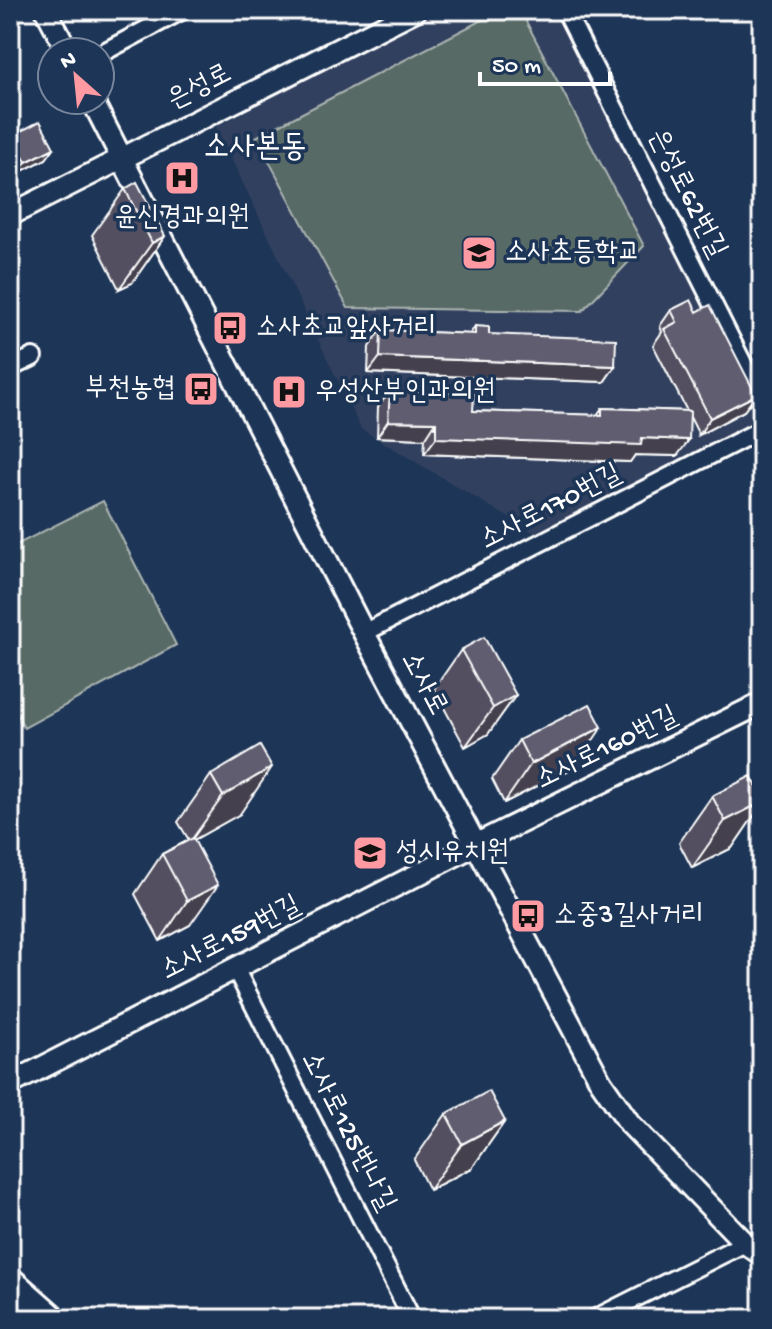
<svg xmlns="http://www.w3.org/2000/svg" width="772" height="1329" viewBox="0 0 772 1329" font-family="'Gochi Hand','Poor Story',sans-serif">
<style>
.built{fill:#31415e}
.green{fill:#586b66;stroke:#acb5b2;stroke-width:2}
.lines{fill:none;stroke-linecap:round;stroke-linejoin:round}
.minor-casing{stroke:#fff;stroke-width:22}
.tertiary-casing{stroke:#fff;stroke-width:26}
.primary-casing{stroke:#fff;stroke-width:32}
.minor{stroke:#1d3557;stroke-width:16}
.tertiary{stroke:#1d3557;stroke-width:20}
.primary{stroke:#1d3557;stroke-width:26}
.wall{fill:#535060;stroke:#fff;stroke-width:2}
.shaded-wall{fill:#44414e;stroke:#fff;stroke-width:2}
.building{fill:#615d70;stroke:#fff;stroke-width:2}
.labels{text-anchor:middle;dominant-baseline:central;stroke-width:7;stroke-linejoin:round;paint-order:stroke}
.street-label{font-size:28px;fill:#fff;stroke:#1d3557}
.poi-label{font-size:28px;fill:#fff;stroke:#1d3557;text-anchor:start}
.quarter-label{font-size:32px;fill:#fff;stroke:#1d3557}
</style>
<rect width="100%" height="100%" fill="#1d3557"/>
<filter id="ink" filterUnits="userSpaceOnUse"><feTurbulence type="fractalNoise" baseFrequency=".0125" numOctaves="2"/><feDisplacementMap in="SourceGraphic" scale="16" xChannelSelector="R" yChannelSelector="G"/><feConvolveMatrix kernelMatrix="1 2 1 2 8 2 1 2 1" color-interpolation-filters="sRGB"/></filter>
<g filter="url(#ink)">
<path class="built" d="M439,10H558L762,412V423L541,537L361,429L216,127Z"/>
<g class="green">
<path d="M501,10H520L644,246L582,311L348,308L256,137Z"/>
<path d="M103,501L176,645L24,728L10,701V548Z"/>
</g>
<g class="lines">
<defs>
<g id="minor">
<path d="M565,10L762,401"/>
<path d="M100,54L183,10"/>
<path d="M10,368L33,357"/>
<path d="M364,633L762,429"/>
<path d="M235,968L412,1319"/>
<path d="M594,1319L745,1243"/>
</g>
<g id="tertiary">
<path d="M46,10L68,52"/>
<path d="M92,100L364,633L601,1082L630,1124L745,1243L762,1255"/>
<path d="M10,215L416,10"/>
<path d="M10,1084L477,844L762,703"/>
</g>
<path id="primary" d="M10,1281L53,1319"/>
</defs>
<use href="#minor" class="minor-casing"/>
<use href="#tertiary" class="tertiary-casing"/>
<use href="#primary" class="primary-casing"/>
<use href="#minor" class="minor"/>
<use href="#tertiary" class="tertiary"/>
<use href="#primary" class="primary"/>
</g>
<g class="wall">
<path d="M12,136L54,148L46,159L18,173L10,158V139Z"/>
<path d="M125,189L165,236L132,283L119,289L92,235Z"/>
<path d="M671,310L697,312L756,395L744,411L699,435L690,417L677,456L635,455L630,462L424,454L425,439L377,437L378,407L390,391L473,411L597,415L602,408L687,411L653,345L662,332L660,326Z"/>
<path d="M475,326L489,334L615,366L604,382L368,373L369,347L381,330L470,334Z"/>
<path d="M461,650L516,695L488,734L465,747L434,689Z"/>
<path d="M519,740L575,767L504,803L492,779Z"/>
<path d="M211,775L240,814L194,840L190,925L160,941L135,894L162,854L189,840L178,822Z"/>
<path d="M712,796H762V804L732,848L692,868L679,843Z"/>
<path d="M446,1114L505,1121L472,1168L429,1190L414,1160Z"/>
</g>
<g class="shaded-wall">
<path d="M54,148L46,159L18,173L26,162Z"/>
<path d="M165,236L132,283L119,289L152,243Z"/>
<path d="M380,357L615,366L604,382L368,373Z"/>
<path d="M756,395L744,411L699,435L710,418Z"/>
<path d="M388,421L436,422L425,439L377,437Z"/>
<path d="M436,438H642L689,440L677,456L635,455L630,462L424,454Z"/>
<path d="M516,695L488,734L465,747L493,708Z"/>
<path d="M602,727L575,767L504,803L531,764Z"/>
<path d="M272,767L240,814L190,842L223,796Z"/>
<path d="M762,802V804L732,848L692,868L725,821Z"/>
<path d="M218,885L190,925L160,941L187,901Z"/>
<path d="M505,1121L472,1168L429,1190L462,1144Z"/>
</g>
<g class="building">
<path d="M40,121L54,148L26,162L12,136Z"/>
<path d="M137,182L165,236L152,243L125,189Z"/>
<path d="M691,300L697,312L710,305L756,395L710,418L664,329L677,322L671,310Z"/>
<path d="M475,326L489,327V334L616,339L615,366L380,357L381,330L475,334Z"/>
<path d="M390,391L474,394L473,411L602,415V408L690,411L689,440L642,438L641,445L436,438V422L388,421Z"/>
<path d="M484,637L516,695L493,708L461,650Z"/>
<path d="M590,704L602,727L531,764L519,740Z"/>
<path d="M260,746L272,767L223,796L211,775Z"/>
<path d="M751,776L762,796V802L725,821L712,796Z"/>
<path d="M193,838L218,885L187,901L162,854Z"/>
<path d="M489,1091L505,1121L462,1144L446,1114Z"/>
</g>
</g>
<defs>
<symbol id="hospital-square" viewBox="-11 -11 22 22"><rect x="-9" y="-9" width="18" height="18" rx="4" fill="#ff9aa2" stroke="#1d3557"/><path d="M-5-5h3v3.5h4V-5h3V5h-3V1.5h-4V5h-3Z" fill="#111"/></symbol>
<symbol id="school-square" viewBox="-11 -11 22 22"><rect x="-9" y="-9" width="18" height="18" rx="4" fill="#ff9aa2" stroke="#1d3557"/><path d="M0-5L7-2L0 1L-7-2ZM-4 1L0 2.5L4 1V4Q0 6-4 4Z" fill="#111"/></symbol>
<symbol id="bus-square" viewBox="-11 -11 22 22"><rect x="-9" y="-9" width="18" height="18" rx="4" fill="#ff9aa2" stroke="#1d3557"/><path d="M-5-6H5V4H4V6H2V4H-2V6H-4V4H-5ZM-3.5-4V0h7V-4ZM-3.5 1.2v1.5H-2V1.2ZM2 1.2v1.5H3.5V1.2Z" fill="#111"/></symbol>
</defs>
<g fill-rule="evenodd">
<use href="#hospital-square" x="162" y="158" width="40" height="40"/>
<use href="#school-square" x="459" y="233" width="40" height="40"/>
<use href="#bus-square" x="210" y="308" width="40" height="40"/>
<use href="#bus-square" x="181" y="369" width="40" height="40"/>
<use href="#hospital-square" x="269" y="372" width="40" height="40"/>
<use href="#school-square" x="350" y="833" width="40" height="40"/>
<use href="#bus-square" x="508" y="896" width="40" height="40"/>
</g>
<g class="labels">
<g class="street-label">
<text transform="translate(200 88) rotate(-27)">은성로</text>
<text transform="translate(686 194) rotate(63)">은성로62번길</text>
<text transform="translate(551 508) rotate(-27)">소사로170번길</text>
<text transform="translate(423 684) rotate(62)">소사로</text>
<text transform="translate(607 749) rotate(-26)">소사로160번길</text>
<text transform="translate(231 939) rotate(-27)">소사로159번길</text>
<text transform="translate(347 1132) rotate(63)">소사로125번나길</text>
</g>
<g class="poi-label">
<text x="182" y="218" text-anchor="middle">윤신경과의원</text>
<text x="505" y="253">소사초등학교</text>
<text x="256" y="328">소사초교앞사거리</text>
<text x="175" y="389" text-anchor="end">부천농협</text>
<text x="315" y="392">우성산부인과의원</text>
<text x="396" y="853">성시유치원</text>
<text x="554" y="916">소중3길사거리</text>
</g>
<g class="quarter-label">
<text x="255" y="149">소사본동</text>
</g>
</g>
<rect width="772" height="1329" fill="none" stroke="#1d3557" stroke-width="40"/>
<rect x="20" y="20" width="732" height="1289" fill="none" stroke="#fff" stroke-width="3" filter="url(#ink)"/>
<g transform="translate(76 76) rotate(333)"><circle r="38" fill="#1d3557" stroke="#77869a" stroke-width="2"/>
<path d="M0-6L14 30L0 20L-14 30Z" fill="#ff9aa2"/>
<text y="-12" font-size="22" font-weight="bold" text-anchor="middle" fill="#ffffff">N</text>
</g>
<path d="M480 72v12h130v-12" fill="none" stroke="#ffffff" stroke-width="4"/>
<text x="492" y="72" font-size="24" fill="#ffffff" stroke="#1d3557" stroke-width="6" paint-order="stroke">50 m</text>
</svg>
